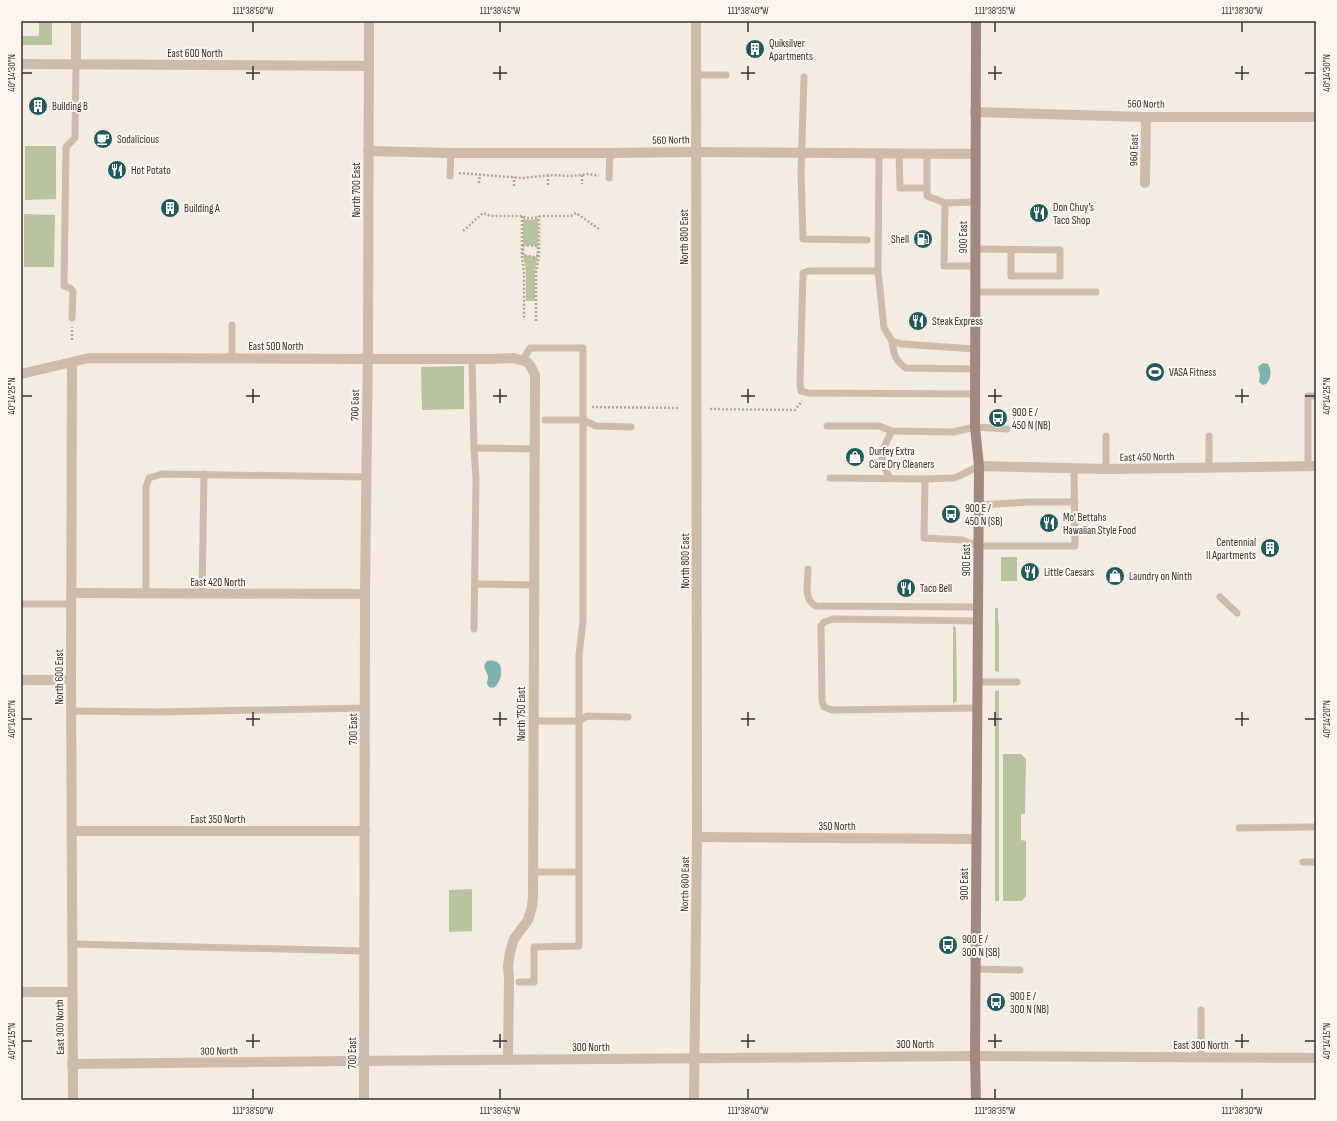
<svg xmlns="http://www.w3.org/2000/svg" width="1337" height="1121" viewBox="0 0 1337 1121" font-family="'Sofia Sans Condensed',sans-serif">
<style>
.green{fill:#b8c4a0}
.water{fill:#7fb0b2}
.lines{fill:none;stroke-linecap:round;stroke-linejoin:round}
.path{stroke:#b9a596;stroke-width:2.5;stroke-dasharray:2 2;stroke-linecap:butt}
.service{stroke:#cdbbac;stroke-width:7}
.minor{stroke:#cdbbac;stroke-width:10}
.tertiary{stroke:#cdbbac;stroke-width:10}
.secondary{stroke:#a18a7d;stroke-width:10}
.ticks{fill:none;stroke:#3b302b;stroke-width:1.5}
.labels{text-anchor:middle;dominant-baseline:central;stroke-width:4;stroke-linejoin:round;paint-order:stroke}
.poi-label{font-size:11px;fill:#3b302b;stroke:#fbf5ee;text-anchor:start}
.street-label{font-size:11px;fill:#3b302b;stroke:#fbf5ee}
.neatline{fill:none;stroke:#3b302b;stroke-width:1.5}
.ticks-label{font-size:10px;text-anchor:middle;fill:#3b302b}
</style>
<rect width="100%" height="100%" fill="#f4ebe1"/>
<g class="green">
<path d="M39,21H52V45H21V36H39Z"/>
<path d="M25,146H56V199L25,200Z"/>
<path d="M24,214L55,215L54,267H24Z"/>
<path d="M523,218C528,221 533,220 538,218V246L527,245L523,246Z"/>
<path d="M523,255L534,257L538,255L535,271V301H526V271Z"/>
<path d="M464,366V409L422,410L421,367Z"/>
<rect x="1001" y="557" width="16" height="24"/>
<path d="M995,608H998V620L999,626V672L995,671Z"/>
<path d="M953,625L956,628L957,701L953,704Z"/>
<path d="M999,690V901H995V691Z"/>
<path d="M1003,754H1021L1026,759L1025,814H1021V840L1026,841V896L1022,901H1003Z"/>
<path d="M472,889V931L449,932V890Z"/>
</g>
<g class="water">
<path d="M1263,363L1268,364C1272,370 1271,380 1266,384L1263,385L1259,382L1260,375L1258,367Z"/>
<path d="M487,661C514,656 496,701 487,684C487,681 488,679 488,677C487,670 481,668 487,661Z"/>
</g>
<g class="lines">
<g class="path">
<path d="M459,173L522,178L552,175L571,176L589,174L599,176"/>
<path d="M548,175V186"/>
<path d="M582,175V184"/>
<path d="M479,183L480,174"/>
<path d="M514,186V177"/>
<path d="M522,216V258L524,272V320"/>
<path d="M463,231L483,213L491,216H522L526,218H534L541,216H571L576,213L599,229"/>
<path d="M527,245L538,246V255L534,257L523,255V246Z"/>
<path d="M536,321V273L539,256V216"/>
<path d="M72,340V327"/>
<path d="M592,407L679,408"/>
<path d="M710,409L795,410L802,401"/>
</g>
<g class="service">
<path d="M696,75H726"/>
<path d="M804,77L801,173L803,239L867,240"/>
<path d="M879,153L878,271L884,328L892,341L902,344L975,349"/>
<path d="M899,153L900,188H927"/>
<path d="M927,154V196L945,203"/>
<path d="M450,176L451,153"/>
<path d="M609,178L610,153"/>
<path d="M975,249L1060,250V276H1011V250"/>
<path d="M975,266H944L945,203L975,202"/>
<path d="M878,271H809L803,273L800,383L801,391L808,393L975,394"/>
<path d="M975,292H1096"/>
<path d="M72,318L73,291L70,288L64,286L66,147L75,138L76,65"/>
<path d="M892,341C894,354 894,360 906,368L975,369"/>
<path d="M232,358V325"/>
<path d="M472,359L474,448L476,479L474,629"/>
<path d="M545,420H583L596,426L631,427"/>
<path d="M827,426H879L892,431L953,432L975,427L1007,429"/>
<path d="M474,448L534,449"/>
<path d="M1308,466V396H1316"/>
<path d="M1209,468V436"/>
<path d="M1106,469V436"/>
<path d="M830,478L925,479L954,478L961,475L979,466"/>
<path d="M890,478C877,457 881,452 892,431"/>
<path d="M925,479L924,538L962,540L978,546H1075L1074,468"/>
<path d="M978,505L1029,502H1075"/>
<path d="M808,569C808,582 803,600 816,606L978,607"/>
<path d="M475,584L534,585"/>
<path d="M146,594V487L149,478L162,474L366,477"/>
<path d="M202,594L204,474"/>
<path d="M1220,597L1237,613"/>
<path d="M21,604H71"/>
<path d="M977,682H1017"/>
<path d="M977,708L832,710L824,707L822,701L821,626L824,622L833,619L978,621"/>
<path d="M71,711L159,712L365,708"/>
<path d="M533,721H579L587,716L628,717"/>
<path d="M1239,828L1316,827"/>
<path d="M1303,862H1316"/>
<path d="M532,872H579"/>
<path d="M72,944L364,951"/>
<path d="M975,969L1020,970"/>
<path d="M519,982H534V947L579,946V655L583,621V348H530L523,360"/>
<path d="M1201,1010V1057"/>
</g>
<g class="minor">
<path d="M21,64L369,66"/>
<path d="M76,65V21"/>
<path d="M975,112L1146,117H1316"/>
<path d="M368,151L451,153H610L696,152L975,154"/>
<path d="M1145,183L1146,117"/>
<path d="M368,359H489L514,358L527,362L530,365L535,375L533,897L532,907L528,920L514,939L510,952L508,966L509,979L508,1059"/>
<path d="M72,363L71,680L73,1100"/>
<path d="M979,466L1106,469L1316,466"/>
<path d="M71,593L365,594"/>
<path d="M21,680H71"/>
<path d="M72,831H365"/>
<path d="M697,837L976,839"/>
<path d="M21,992H71"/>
<path d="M72,1064L351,1061L975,1056"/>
<path d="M694,1100L697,837L696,21"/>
</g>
<g class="tertiary">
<path d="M21,374L89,358L368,359"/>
<path d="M975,1056L1316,1058"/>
<path d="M364,1100L365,594L368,342L369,21"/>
</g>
<path class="secondary" d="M976,1100L975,1056L979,466L975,427L976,21"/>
</g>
<path class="ticks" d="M253,22V32M500,22V32M748,22V32M995,22V32M1242,22V32M253,66V80M500,66V80M748,66V80M995,66V80M1242,66V80M22,73H32M246,73H260M493,73H507M741,73H755M988,73H1002M1235,73H1249M1305,73H1315M253,389V403M500,389V403M748,389V403M995,389V403M1242,389V403M22,396H32M246,396H260M493,396H507M741,396H755M988,396H1002M1235,396H1249M1305,396H1315M253,712V726M500,712V726M748,712V726M995,712V726M1242,712V726M22,719H32M246,719H260M493,719H507M741,719H755M988,719H1002M1235,719H1249M1305,719H1315M253,1034V1048M500,1034V1048M748,1034V1048M995,1034V1048M1242,1034V1048M22,1041H32M246,1041H260M493,1041H507M741,1041H755M988,1041H1002M1235,1041H1249M1305,1041H1315M253,1089V1099M500,1089V1099M748,1089V1099M995,1089V1099M1242,1089V1099"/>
<defs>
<symbol id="building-disc" viewBox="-11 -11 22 22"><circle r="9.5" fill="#1f5a5e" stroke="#fbf5ee"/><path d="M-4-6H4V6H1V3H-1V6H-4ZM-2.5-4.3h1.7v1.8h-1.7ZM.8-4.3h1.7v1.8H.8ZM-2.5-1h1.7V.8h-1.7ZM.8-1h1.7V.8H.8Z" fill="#fff"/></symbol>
<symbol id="cafe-disc" viewBox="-11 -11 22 22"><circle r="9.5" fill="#1f5a5e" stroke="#fbf5ee"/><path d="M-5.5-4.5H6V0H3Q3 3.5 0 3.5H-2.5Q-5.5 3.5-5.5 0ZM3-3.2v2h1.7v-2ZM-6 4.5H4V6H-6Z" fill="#fff"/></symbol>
<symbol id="restaurant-disc" viewBox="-11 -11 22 22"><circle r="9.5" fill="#1f5a5e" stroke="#fbf5ee"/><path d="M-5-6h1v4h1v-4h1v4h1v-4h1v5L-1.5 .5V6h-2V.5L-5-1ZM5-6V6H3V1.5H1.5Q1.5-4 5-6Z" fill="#fff"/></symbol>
<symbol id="fuel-disc" viewBox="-11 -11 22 22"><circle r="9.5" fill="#1f5a5e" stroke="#fbf5ee"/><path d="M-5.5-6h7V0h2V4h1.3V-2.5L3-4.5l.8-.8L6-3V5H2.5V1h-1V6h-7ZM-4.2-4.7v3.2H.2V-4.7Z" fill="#fff"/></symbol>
<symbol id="stadium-disc" viewBox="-11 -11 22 22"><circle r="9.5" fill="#1f5a5e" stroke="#fbf5ee"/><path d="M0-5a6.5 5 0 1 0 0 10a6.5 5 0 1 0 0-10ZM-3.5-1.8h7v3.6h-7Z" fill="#fff"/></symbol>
<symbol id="bus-disc" viewBox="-11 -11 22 22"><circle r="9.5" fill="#1f5a5e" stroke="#fbf5ee"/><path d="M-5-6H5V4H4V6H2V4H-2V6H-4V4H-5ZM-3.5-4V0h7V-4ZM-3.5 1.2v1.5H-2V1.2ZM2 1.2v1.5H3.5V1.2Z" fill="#fff"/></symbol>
<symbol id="shop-disc" viewBox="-11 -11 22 22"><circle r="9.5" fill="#1f5a5e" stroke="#fbf5ee"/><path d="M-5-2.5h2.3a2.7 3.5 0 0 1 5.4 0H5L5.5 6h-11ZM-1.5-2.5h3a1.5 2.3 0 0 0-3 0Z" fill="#fff"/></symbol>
</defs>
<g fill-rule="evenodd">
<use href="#building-disc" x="744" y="38" width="22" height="22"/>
<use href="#building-disc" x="27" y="95" width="22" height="22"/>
<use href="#cafe-disc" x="92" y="128" width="22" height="22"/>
<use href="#restaurant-disc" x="106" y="159" width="22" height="22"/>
<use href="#building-disc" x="159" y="197" width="22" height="22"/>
<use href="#restaurant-disc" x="1028" y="202" width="22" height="22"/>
<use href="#fuel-disc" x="912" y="228" width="22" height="22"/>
<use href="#restaurant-disc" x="907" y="310" width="22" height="22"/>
<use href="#stadium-disc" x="1144" y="361" width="22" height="22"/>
<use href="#bus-disc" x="987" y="407" width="22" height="22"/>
<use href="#shop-disc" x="844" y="446" width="22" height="22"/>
<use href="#bus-disc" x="940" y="503" width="22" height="22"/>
<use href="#restaurant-disc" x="1038" y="512" width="22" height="22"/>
<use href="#building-disc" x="1259" y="537" width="22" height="22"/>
<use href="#restaurant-disc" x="1019" y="561" width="22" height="22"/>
<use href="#shop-disc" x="1104" y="565" width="22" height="22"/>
<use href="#restaurant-disc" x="895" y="577" width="22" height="22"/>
<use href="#bus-disc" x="937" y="934" width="22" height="22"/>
<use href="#bus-disc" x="985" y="991" width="22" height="22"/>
</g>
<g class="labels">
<g class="poi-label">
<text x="769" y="43">Quiksilver<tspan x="769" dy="13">Apartments</tspan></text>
<text x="52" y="106">Building B</text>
<text x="117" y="139">Sodalicious</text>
<text x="131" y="170">Hot Potato</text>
<text x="1053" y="207">Don Chuy’s<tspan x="1053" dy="13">Taco Shop</tspan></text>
<text x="184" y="208">Building A</text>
<text x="909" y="239" text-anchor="end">Shell</text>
<text x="932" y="321">Steak Express</text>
<text x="1169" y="372">VASA Fitness</text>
<text x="1012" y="412">900 E /<tspan x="1012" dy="13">450 N (NB)</tspan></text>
<text x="869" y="451">Durfey Extra<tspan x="869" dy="13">Care Dry Cleaners</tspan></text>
<text x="965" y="508">900 E /<tspan x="965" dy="13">450 N (SB)</tspan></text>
<text x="1063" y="517">Mo' Bettahs<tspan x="1063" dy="13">Hawaiian Style Food</tspan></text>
<text x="1256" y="542" text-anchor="end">Centennial<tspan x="1256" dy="13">II Apartments</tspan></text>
<text x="1044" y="572">Little Caesars</text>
<text x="1129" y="576">Laundry on Ninth</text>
<text x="920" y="588">Taco Bell</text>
<text x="962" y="939">900 E /<tspan x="962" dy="13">300 N (SB)</tspan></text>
<text x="1010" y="996">900 E /<tspan x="1010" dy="13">300 N (NB)</tspan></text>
</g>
<g class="street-label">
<text x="195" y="53">East 600 North</text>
<text transform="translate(1146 104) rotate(1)">560 North</text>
<text transform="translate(671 140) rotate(-1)">560 North</text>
<text transform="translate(1134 150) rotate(-89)">960 East</text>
<text transform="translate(356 190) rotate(-90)">North 700 East</text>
<text transform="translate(684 237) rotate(-90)">North 800 East</text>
<text transform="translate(963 237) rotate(-90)">900 East</text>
<text x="276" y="346">East 500 North</text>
<text transform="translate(355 405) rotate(-89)">700 East</text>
<text transform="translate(1147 457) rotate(-1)">East 450 North</text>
<text transform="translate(966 560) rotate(-90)">900 East</text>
<text transform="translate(685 561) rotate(-90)">North 800 East</text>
<text x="218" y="582">East 420 North</text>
<text transform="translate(59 677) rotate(-90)">North 600 East</text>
<text transform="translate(521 714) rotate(-90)">North 750 East</text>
<text transform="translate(353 729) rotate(-90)">700 East</text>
<text x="218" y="819">East 350 North</text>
<text x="837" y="826">350 North</text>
<text transform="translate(685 884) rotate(-89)">North 800 East</text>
<text transform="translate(964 884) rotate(-90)">900 East</text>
<text transform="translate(60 1027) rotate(-91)">East 300 North</text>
<text x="915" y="1044">300 North</text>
<text x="1201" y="1045">East 300 North</text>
<text x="591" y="1047">300 North</text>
<text transform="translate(219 1051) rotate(-1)">300 North</text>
<text transform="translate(352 1053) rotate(-90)">700 East</text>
</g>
</g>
<rect width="1337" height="1121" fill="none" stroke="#fbf5ee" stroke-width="44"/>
<rect x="22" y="22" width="1293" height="1077" class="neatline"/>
<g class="ticks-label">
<text x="253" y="14">111°38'50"W</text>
<text x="500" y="14">111°38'45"W</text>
<text x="748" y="14">111°38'40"W</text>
<text x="995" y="14">111°38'35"W</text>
<text x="1242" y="14">111°38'30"W</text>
<text transform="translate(11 73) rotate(-90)" y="4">40°14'30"N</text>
<text transform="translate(1326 73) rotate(-90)" y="4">40°14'30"N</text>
<text transform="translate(11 396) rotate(-90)" y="4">40°14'25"N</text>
<text transform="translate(1326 396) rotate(-90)" y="4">40°14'25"N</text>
<text transform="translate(11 719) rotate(-90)" y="4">40°14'20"N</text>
<text transform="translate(1326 719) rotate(-90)" y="4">40°14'20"N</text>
<text transform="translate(11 1041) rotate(-90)" y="4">40°14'15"N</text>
<text transform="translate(1326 1041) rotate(-90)" y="4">40°14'15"N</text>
<text x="253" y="1114">111°38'50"W</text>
<text x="500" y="1114">111°38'45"W</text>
<text x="748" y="1114">111°38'40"W</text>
<text x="995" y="1114">111°38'35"W</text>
<text x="1242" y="1114">111°38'30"W</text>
</g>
</svg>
